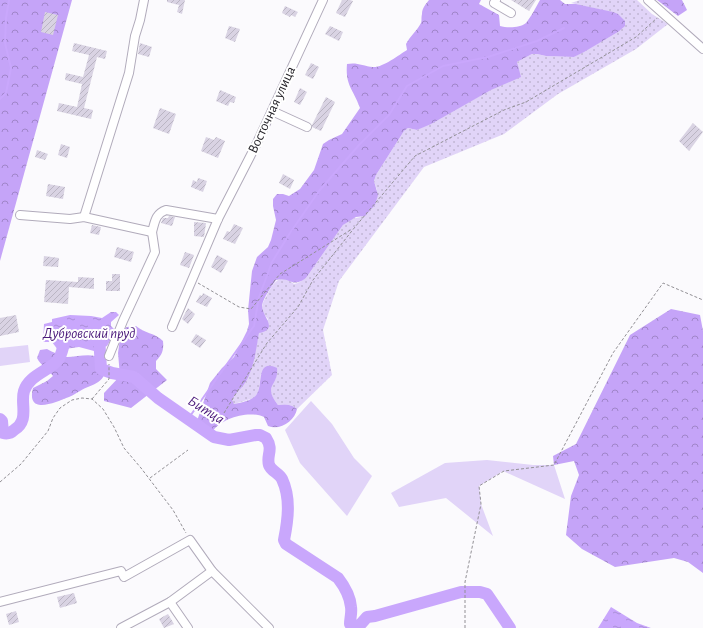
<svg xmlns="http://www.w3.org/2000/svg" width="703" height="628" viewBox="0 0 703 628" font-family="'Alegreya Sans',sans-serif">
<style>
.grass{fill:url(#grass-dots)}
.forest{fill:url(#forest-crowns)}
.green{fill:#e1d4f8}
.water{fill:url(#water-ripples)}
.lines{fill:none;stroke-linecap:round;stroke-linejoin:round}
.stream{stroke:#c9a7fc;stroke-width:2}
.river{stroke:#c9a7fc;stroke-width:12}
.building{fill:url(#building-hatch)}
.minor-casing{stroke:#b1abbb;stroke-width:10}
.path{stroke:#929095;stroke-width:1;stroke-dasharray:3 2;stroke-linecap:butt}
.minor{stroke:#fff;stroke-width:8}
.labels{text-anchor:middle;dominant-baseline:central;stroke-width:4;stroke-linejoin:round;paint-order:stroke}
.street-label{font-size:14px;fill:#201e24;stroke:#fff}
.water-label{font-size:15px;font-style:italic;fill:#4b1a7b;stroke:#fff}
</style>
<defs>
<pattern id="grass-dots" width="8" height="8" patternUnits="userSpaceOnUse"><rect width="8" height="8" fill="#e1d4f8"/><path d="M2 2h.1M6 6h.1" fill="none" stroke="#c1b6d4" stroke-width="1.8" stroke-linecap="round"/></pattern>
<pattern id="forest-crowns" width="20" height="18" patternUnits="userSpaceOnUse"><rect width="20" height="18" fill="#c5a4f8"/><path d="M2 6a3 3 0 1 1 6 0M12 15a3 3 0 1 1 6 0" fill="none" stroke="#a085c9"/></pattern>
<pattern id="water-ripples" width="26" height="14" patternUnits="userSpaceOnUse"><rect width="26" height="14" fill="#c9a7fc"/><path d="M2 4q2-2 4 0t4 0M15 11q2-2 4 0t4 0" fill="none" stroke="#ac8fd8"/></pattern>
<pattern id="building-hatch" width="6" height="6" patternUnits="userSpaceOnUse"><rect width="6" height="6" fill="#d9d3e3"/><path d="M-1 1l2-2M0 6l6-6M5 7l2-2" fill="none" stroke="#bab5c3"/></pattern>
</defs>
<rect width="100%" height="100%" fill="#fbfafd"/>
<path class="grass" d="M580,0H637L652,14L668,24L636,49L558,94L504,134L424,167L339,281L323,330L332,375L297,409C291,404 286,404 278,405C269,393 269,391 276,378L261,374L258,394L254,398L234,404L231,400L234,395L245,383L250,373L259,333L268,319C265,316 262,312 262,307C262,303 265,299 267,295C273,283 280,272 294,284L298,283L306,278L343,225L351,219L361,217L377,190L374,181L376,175L404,131L408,128L417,130L500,85L520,77L517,62L532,54H537L546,56L574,57L618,32L602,10L571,3Z"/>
<g class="forest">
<path d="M0,0H72L0,261Z"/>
<path d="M429,0H481L479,4L499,15L500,26C507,28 520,28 526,23C531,17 536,7 540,0H560L565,4H576L613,12L618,14L625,21V26L618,32L584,52L574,57L546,56L537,54H532L517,62L521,77L491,90L431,124L417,130L408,128L404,131L376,175L374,181L378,195L375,205L365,216L356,217L343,225L306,278C291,289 291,276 276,280C271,287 264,297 262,305C261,316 280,329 259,333C256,349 254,369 245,383C241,389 235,393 232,400L234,404C240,403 254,400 257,394C263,385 256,358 277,368C279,387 262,384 278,405C286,404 291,404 297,409C295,421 280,431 268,426L264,417C249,410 221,418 212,432L197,421L210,383L222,368L234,357L247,331L249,324L248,310L252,271L257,257L268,247L271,240L276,220L273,206V199L277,194H283L289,196L300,189L314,170L323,144L329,140L342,134L360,108C354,90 345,86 347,64C357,62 363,66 373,67C382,68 399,55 407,50L406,44C410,36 417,31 421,23C422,20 421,18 422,14C422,8 426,4 429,0Z"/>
<path d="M657,0H682L687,10L678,16Z"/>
<path d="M671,309L700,315L703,331V573L688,562L674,558L615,567L582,549L566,535L571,496L579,475L574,461L554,465L553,456L576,444L630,335Z"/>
<path d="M136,326C144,333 155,333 163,341C164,350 162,355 156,361V369L167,380L131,408L104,401V393L120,376L118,353L121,331L127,327Z"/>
<path d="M47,349C53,352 60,356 67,357C76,357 86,354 95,356C99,357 102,360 103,364C110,383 91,384 80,391C76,393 74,395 69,397C56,402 26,416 33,388L47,381L53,376C47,368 41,366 37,358L40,350Z"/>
</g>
<g class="green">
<path d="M28,345L30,362L0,366V348Z"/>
<path d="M311,401L332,424L354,458L372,476L347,516L300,463L285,430Z"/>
<path d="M487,460L533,465H554L565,499L503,471L479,486L481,504L493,536L446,498L399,507L391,493L445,463Z"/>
</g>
<g class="water">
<path d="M111,312H116L119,315L111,322V326L116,331L107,346L94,351L79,347L58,350L52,342H43L44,324L52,322V319L70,315L91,316L102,318Z"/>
<path d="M611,607L637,623L651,628H598Z"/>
</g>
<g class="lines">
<g class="stream">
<path d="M0,99L6,93L11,68L5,43L6,18L9,0"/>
<path d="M188,419L254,326L259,297L272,262L290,233L319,191L359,145L389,115L407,86L443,66L488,57L537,41L564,28"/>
</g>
<g class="river">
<path d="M96,336H99L101,369L112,373L134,377L158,398L214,437L229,440L256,435H260L266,438C274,450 266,455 269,465C271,471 279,473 282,479C291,498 288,520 284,540L286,544L338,578C345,587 350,596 351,607C352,613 350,618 350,624L353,626L360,625L367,617L375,616L461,592H480L487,594L510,628"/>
<path d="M0,419L2,421L3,433C7,434 11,433 14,430C30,420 20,404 24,391C29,375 49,371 58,360C62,355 63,346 65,340L70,339"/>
</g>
</g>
<g class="building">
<path d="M167,0H185L182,14L177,12L179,5L167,2Z"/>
<path d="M342,0H350L353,1L345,17L336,13Z"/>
<path d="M511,0H536L529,11Z"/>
<path d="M285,6L298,12L295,17L291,15L290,17L282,13Z"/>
<path d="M45,12L58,15L53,35L41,32Z"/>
<path d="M229,26L240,29L235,42L225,38Z"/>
<path d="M330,26L343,32L339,41L325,34Z"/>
<path d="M74,43L107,51L105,59L97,57L84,108L93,110L91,119L57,111L59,103L77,107L82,84L65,80L66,73L83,77L89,55L72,51Z"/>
<path d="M140,43L152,47L149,57L138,54Z"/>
<path d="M311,63L319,67L313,79L305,75Z"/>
<path d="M300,88L307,92L300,105L294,102Z"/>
<path d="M220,90L236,97L234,103L230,102L228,106L216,101Z"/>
<path d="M326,97L335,102L321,131L312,127V125Z"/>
<path d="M160,108L176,114L169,134L153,128Z"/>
<path d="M693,123L703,132L689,151L679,141Z"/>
<path d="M206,137L214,140L216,137L225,141L218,158L201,151Z"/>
<path d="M61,144L70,147L67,158L58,155Z"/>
<path d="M37,150L48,154L45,160L35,157Z"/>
<path d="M283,174L294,180L290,189L279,183Z"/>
<path d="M198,178L207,181L203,192L191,187L193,180L197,182Z"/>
<path d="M48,184L65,187L63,199L46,196Z"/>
<path d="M169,216L175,217L172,226L161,223L163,218H168Z"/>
<path d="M194,222L206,223L204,237L194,236Z"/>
<path d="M234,224L243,228L235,244L223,239L227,231L230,232Z"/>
<path d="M92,225L101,227L99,235L90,233Z"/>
<path d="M117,247L134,252L131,262L114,257Z"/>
<path d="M185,252L194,255L189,268L180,265Z"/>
<path d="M217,255L228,261L221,273L211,267Z"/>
<path d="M44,256L59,258L58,267L43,266Z"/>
<path d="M112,274H120V291H106V281H112Z"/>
<path d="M78,277L94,278V289L69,287L68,304L44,302L46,280L78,282Z"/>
<path d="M203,293L212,298L207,307L196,302L200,295L202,296Z"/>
<path d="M188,308L195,314L188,324L182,319Z"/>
<path d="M16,315L19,332L0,336V318Z"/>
<path d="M196,334L206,340L200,348L191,342Z"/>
<path d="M74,593L77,603L60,608L57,597Z"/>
<path d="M16,611L19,622L9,625L6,614Z"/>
<path d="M168,614L174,624L164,628L159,619Z"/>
</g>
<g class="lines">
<defs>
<g id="minor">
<path d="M496,0L494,3L511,13"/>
<path d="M648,0L703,49"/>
<path d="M272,111L307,127"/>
<path d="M20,215L70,219L84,217L152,232C155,222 155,214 166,210L218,219"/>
<path d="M84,217L129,73L135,36L140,20L144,0"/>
<path d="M172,327L218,219L256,145L323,0"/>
<path d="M109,356L123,321L155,252L152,232"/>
<path d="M0,602L121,571L124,577L190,540L212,571L269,628"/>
<path d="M170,602L188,628"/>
<path d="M121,628L170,602L212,571"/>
</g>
</defs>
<use href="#minor" class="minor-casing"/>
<g class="path">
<path d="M198,283L239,307L251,309L280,274L352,229"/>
<path d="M92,399L109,379V364"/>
<path d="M224,413L267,343L298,307L313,280L355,227L415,156L504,110L526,102L636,37L657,18"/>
<path d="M150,478L188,450"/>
<path d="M0,482L21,464L48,431L53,418L60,408L72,400L82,398L92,399L103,409L114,427L124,448L141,468L173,510L186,533"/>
<path d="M465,628V582L481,504L479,486L504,471L554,465L613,353L663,283L703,300"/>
</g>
<use href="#minor" class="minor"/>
</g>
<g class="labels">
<g class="street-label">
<text transform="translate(272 110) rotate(-65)">Восточная улица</text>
</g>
<g class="water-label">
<text x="89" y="333">Дубровский пруд</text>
<text transform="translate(206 410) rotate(32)">Битца</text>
</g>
</g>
</svg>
